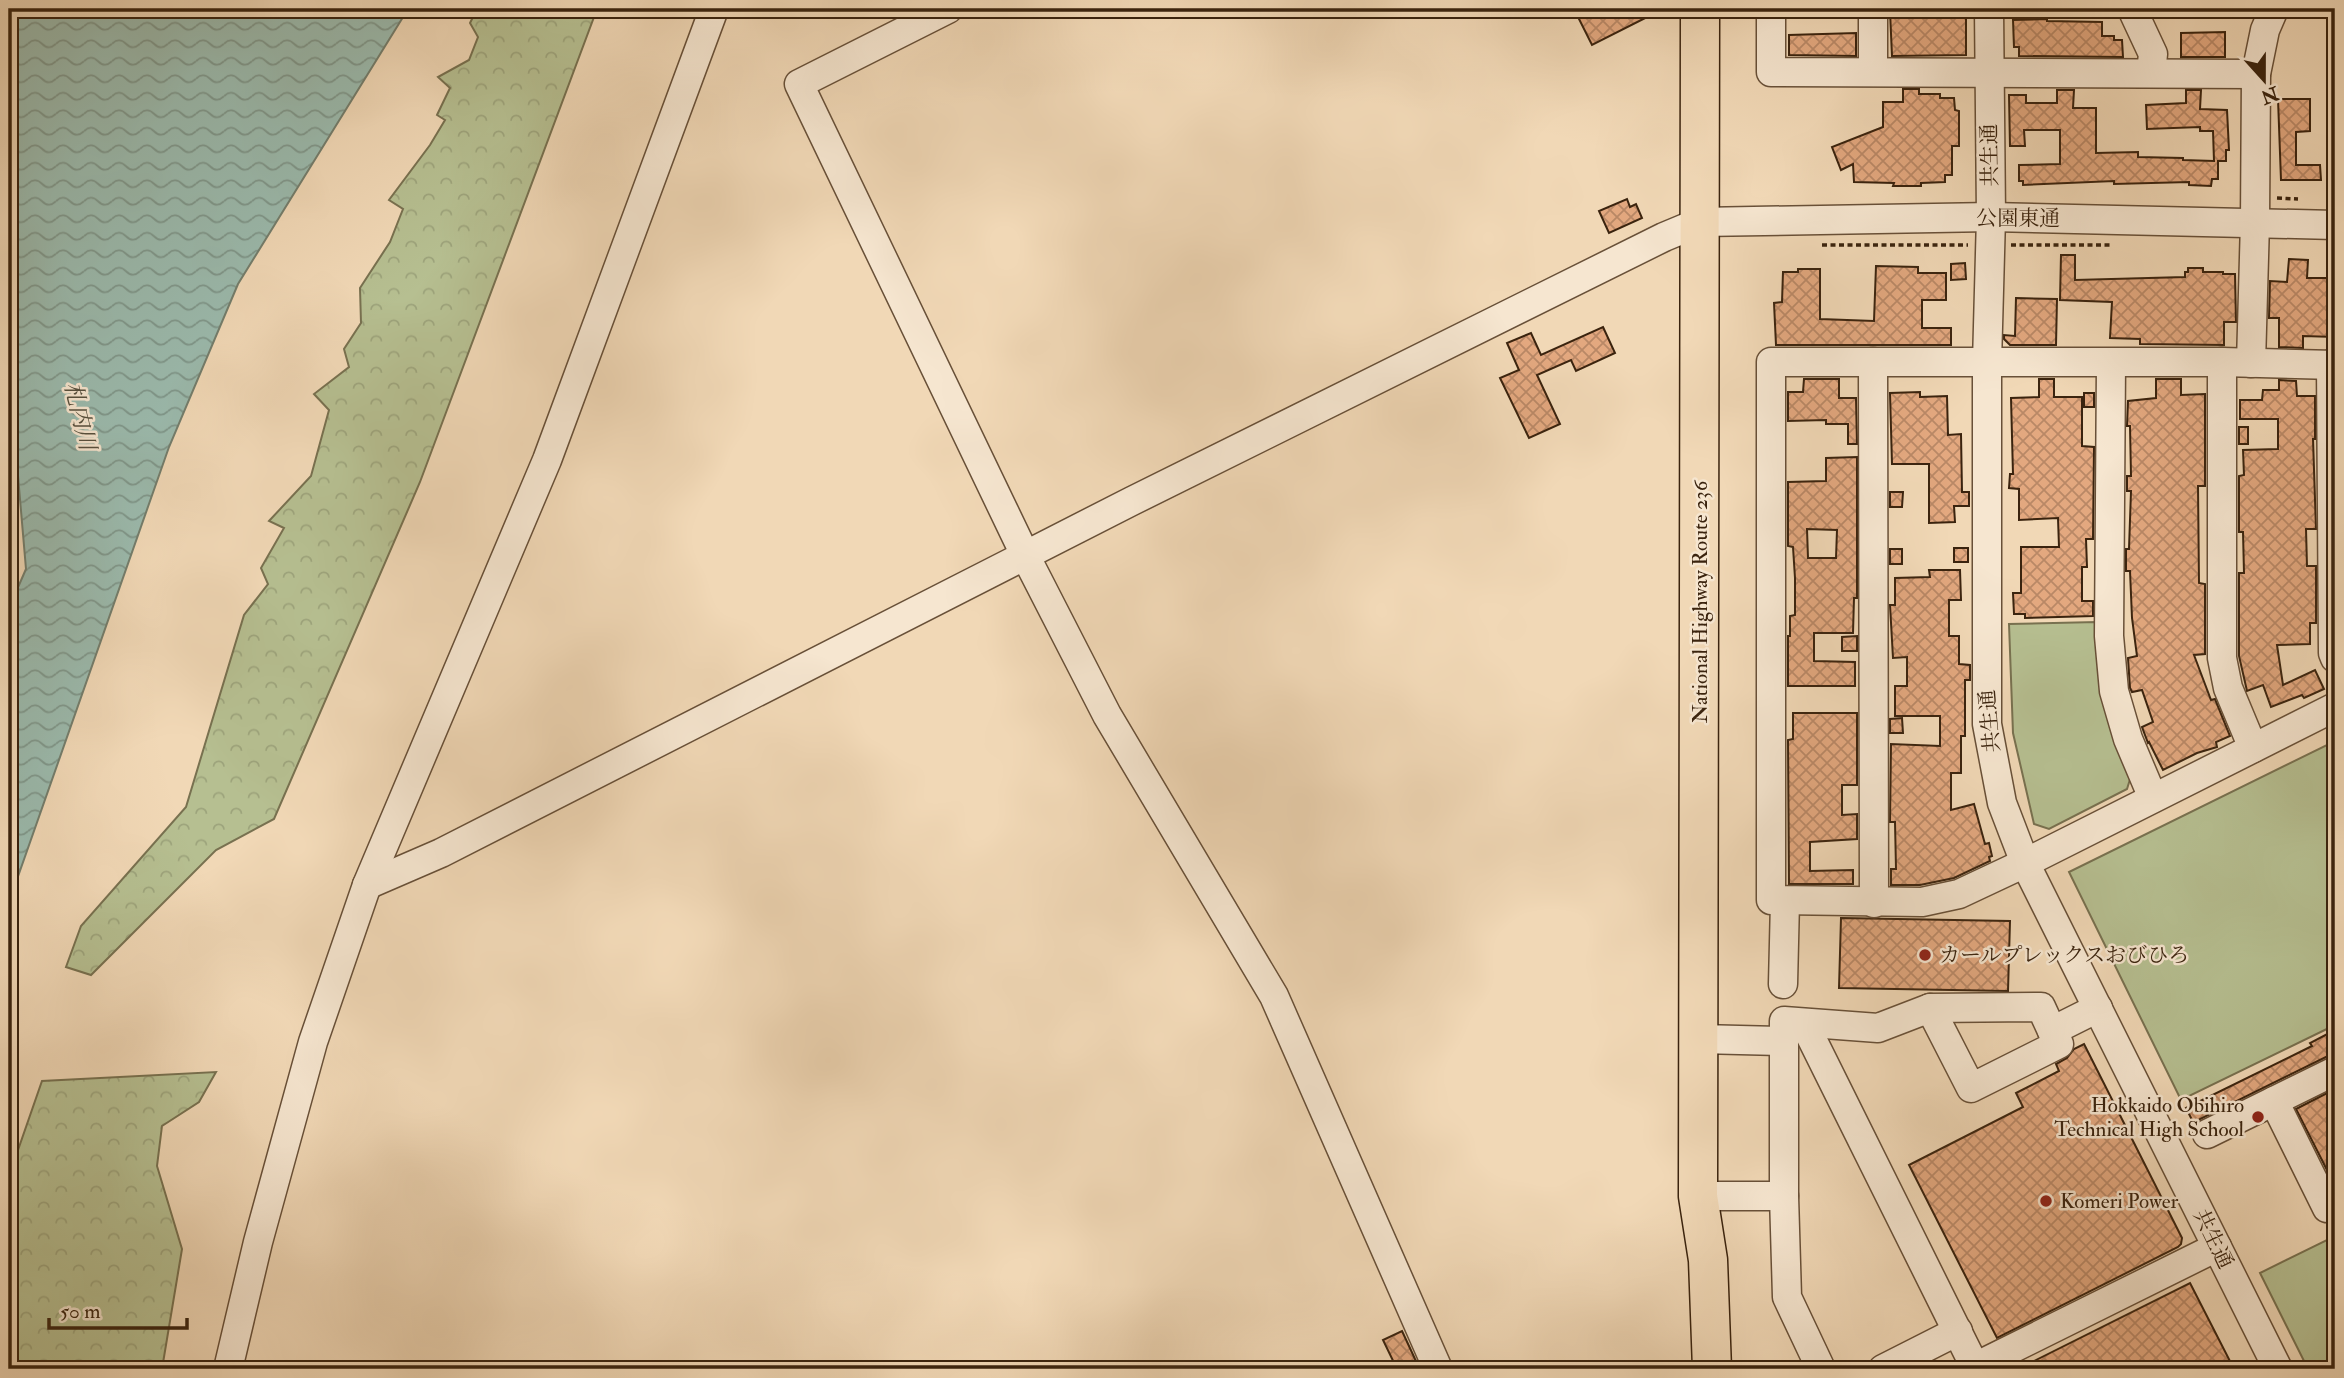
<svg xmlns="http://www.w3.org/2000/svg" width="2344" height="1378" viewBox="0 0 2344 1378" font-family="'IM FELL Double Pica','Noto Serif JP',serif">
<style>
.forest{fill:url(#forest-crowns);stroke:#787150;stroke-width:2}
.park{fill:#b6bf91;stroke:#787150;stroke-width:2}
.water{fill:url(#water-waves);stroke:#747e6d;stroke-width:2}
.building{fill:url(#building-cross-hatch);stroke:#3a230e;stroke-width:2;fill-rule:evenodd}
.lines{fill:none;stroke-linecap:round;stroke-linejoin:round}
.minor-casing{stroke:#685038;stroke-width:31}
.highway-casing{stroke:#3a230e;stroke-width:41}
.path{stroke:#3a230e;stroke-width:3.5;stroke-dasharray:5 3.5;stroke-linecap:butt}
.minor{stroke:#f6e6d0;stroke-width:28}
.highway{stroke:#f1d8b6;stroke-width:38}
.poi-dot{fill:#8f2418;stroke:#f6e6d0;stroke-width:2.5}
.labels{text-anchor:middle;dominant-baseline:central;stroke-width:5;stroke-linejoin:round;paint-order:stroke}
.street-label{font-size:21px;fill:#3a230e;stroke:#f6e6d0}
.poi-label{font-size:21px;fill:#3a230e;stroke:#f6e6d0;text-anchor:start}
.water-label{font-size:23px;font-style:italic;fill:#57503e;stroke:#f6e6d0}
</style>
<defs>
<pattern id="forest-crowns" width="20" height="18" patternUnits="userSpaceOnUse" patternTransform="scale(1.75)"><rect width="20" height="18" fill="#b6bf91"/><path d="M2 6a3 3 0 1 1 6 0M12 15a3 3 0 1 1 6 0" fill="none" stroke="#9da47c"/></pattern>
<pattern id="water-waves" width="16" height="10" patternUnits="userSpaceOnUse" patternTransform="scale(1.75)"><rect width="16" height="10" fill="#9bbaad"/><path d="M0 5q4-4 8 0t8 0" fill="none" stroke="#7f978b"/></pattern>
<pattern id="building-cross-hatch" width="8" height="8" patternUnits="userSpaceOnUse" patternTransform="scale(1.75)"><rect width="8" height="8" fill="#e3a87f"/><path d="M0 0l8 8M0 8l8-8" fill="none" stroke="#b98866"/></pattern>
</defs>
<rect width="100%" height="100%" fill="#f1d8b6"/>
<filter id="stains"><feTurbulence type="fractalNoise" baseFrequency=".00286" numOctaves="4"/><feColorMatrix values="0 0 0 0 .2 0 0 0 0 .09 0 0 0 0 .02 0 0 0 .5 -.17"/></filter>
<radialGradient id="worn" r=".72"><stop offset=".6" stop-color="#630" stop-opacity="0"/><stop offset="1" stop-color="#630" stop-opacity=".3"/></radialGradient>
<g class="forest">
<path d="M477,9H597L420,482L274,819L216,850L91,975L66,967L81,926L186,807L244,615L268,584L261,568L284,528L269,521L311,476L329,410L314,394L349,367L344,349L361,323L360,288L390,242L403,209L389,200L430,145L445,120L437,115L450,88L438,77L469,60L478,37L470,23Z"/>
<path d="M216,1072L199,1102L162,1126L157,1166L182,1249L162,1369H9V1176L42,1081Z"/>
</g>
<g class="park">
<path d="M2097,622L2131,776L2127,789L2049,829L2034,824L2013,733L2009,624Z"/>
<path d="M2335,741V1025L2181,1100L2069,872Z"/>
<path d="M2335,1236V1357L2308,1369L2260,1273Z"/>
</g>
<path class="water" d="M9,9H408L238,284L169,447L15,885L9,915V608L26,569L9,371Z"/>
<g class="building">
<path d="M1574,9H1663L1592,45Z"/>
<path d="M1905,9H1966V55L1892,56L1890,11H1905Z"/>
<path d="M2047,19V21L2102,22V36H2114V40H2122L2123,57L2019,56V47H2014L2013,20Z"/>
<path d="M2225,32V57H2181V33Z"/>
<path d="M1856,33V56L1789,55V35Z"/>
<path d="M1903,89H1919V94H1940V98H1954L1955,110L1959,111V146H1952V175H1945V182L1921,183V186H1893L1894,183L1854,182L1853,164L1841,170L1832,147L1883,127V102H1903Z"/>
<path d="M2057,90H2074L2073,108H2096V153L2138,152V157L2183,158V160L2214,161L2213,131H2200V127L2147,129L2146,105L2186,103V90H2201L2200,109L2227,110L2229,150H2226V161H2218V179H2212L2211,186L2189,185V182L2114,184V181L2023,185V181H2019V165L2060,164V130H2024L2025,146H2010L2009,95H2026V103H2057Z"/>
<path d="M2278,99H2310V131L2296,132V165H2320L2321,180H2281Z"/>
<path d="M1627,199L1630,207L1636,204L1642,218L1609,233L1599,211Z"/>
<path d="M2061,255H2075V280L2185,277V272H2188V268H2203V272H2223V274H2235L2236,322H2224V345L2140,344V339L2110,338L2112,302L2060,300Z"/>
<path d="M2289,259L2308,260L2307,278H2335V337L2303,336V348L2279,347V318H2269L2270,281L2287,282Z"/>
<path d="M1965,263L1966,279L1951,280V264Z"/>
<path d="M1876,266L1918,267V273H1946V300H1922V328H1951V345H1776L1774,303L1782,302L1783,272H1798V269H1820V319L1874,321Z"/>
<path d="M2016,298L2057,299L2056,345H2010L2004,339V335L2015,336Z"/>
<path d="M1603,327L1615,353L1576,371L1571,360L1537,375L1560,424L1529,438L1500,378L1519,370L1507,343L1531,333L1541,355Z"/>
<path d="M1804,379H1839V398H1856L1857,444H1848V424H1826V420L1788,421V392H1803Z"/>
<path d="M2039,379H2054V397H2082V446L2094,447L2093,539H2086L2087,567H2082V601H2093V616L2025,618V614H2014L2013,593H2021V547H2059L2058,518L2019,520V489L2009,488L2010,474H2013L2011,398L2039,397Z"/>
<path d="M2156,379H2181V395L2205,394V486H2198L2199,583L2205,584V654L2194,655L2211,700L2215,699L2230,736L2216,742L2217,747L2197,753L2163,770L2149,742L2148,743L2142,727L2153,722L2142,690L2132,692L2130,688L2128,658L2137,656L2132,618L2130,571H2126V549H2129L2131,491H2127V476H2131L2130,426H2127L2128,401L2156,398Z"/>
<path d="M2279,380L2296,381L2297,396H2315V439H2313L2316,529H2306L2307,566H2316V623H2310V644L2277,645L2283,685L2315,670L2324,689L2304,698L2302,695L2271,707L2263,685L2247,691L2239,656V573H2244L2243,532H2239V476L2244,475L2243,450L2278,449V419H2240V400H2262L2263,390H2279Z"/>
<path d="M1920,392V397L1947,396L1948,435L1961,434L1962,492H1969V506H1954L1955,522L1929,523V464H1892L1890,393Z"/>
<rect x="2084" y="393" width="10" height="14"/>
<rect x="2239" y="427" width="9" height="17"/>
<path d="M1857,457V598H1854L1853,633H1814V661L1855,662V686H1788V636H1790V616L1795,615V578L1793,547L1788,546V482L1826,481V458ZM1807,529L1837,530L1836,558H1808Z"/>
<path d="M1890,492H1903L1902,507H1890Z"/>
<rect x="1954" y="548" width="14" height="14"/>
<rect x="1890" y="549" width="12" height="15"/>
<path d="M1929,570H1960L1961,600H1949V636H1959V664L1970,665V680H1965V736H1961V773H1951V810L1974,804L1985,844L1989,843L1992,856L1989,857L1990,861L1954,878L1920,885H1891V869H1896L1895,822H1890L1891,744L1940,746V716H1895V686H1907V657L1893,658L1890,605H1895V578L1930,577Z"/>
<path d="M1857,636V651H1842V637Z"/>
<path d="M1793,713H1857V785H1842V815L1857,814V839L1810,842V871L1853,870V884H1789L1788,740L1793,739Z"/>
<path d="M1902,718L1903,733H1890V719Z"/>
<path d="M1841,918L2010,921L2008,991L1839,988Z"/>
<path d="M2335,1030V1054L2328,1056L2200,1119L2194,1124L2186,1108L2312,1046L2310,1043Z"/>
<path d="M2084,1044L2182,1238L2181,1244L2178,1247L1997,1338L1909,1165L2023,1107L2016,1093L2059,1071L2056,1064L2067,1058L2074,1049Z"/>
<path d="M2335,1089V1168L2328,1172L2296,1109Z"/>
<path d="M2190,1283L2234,1369H2018Z"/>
<path d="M1402,1331L1415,1359L1420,1369H1397L1383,1340Z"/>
</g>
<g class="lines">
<defs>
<g id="minor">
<path d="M948,9L799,84L1026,557L1107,715L1274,996L1438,1369"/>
<path d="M1771,9V72L2256,74"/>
<path d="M1989,9L1991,217L1987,363V724L2002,803L2025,863L2278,1369"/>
<path d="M2132,9L2153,54L2151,73"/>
<path d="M1873,71V9"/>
<path d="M1873,362L1874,903"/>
<path d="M2222,362V658L2228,688L2253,748"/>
<path d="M2251,363L2255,222L2256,74L2265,30L2274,9"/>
<path d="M2111,364L2109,636L2114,691L2128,739L2153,798"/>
<path d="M2331,364L2333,653L2335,658"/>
<path d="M2335,365L2222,362H1771V900L1922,902L1959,894L2025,863L2335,707"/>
<path d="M367,885L441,853L1132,501L1664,237L1700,222L1991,217L2335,225"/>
<path d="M1783,984L1785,901"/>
<path d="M1930,1008L1971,1088L2059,1044L2052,1031"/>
<path d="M1804,1023L1976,1369"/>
<path d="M1699,1039L1784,1041"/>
<path d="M2274,1101L2327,1208L2335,1204"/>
<path d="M2207,1134L2335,1071"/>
<path d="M1698,1196H1784"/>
<path d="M228,1369L258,1242L313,1042L367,885L547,460L714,9"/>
<path d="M1821,1369L1787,1297L1784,1196V1021L1878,1028L1930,1008L2041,1007L2052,1031L2098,1008"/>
<path d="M1883,1369L1958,1331"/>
<path d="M1971,1369L2217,1247"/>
</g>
<path id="highway" d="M1700,9L1698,1196L1708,1260L1712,1369"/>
</defs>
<use href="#minor" class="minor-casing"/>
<use href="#highway" class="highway-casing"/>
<g class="path">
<path d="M2332,45L2335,48"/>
<path d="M2277,198L2298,199"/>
<path d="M1822,245H1968"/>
<path d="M2011,245H2112"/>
</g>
<use href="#minor" class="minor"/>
<use href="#highway" class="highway"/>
</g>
<g class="poi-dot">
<circle cx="1925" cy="955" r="7"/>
<circle cx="2258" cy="1117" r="7"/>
<circle cx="2046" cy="1201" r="7"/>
</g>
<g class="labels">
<g class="street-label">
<text transform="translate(1990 155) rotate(-91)">共生通</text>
<text x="2018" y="218">公園東通</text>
<text transform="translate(1700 602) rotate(-90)">National Highway Route 236</text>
<text transform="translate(1990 721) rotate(-95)">共生通</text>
<text transform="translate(2213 1239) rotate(64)">共生通</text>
</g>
<g class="poi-label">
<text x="1939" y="955">カールプレックスおびひろ</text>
<text x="2244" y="1105" text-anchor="end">Hokkaido Obihiro<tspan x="2244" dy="24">Technical High School</tspan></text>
<text x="2060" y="1201">Komeri Power</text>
</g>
<g class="water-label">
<text transform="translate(80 416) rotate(76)">札内川</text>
</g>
</g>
<rect width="2344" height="1378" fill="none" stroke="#f1d8b6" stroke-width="35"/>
<rect x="10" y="10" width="2323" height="1357" fill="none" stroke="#3a230e" stroke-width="3.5"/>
<rect x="18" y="18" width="2309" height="1343" fill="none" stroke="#3a230e" stroke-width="2"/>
<g transform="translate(2264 80) rotate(159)" stroke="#f6e6d0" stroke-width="5" paint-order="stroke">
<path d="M0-5L12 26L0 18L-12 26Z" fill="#3a230e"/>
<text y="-10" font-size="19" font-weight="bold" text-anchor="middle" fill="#3a230e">N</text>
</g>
<path d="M49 1318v10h138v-10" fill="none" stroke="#3a230e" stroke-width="3.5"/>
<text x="60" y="1318" font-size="21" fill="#3a230e" stroke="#f6e6d0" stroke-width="5" paint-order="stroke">50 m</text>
<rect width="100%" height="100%" filter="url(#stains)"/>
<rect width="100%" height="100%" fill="url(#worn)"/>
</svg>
